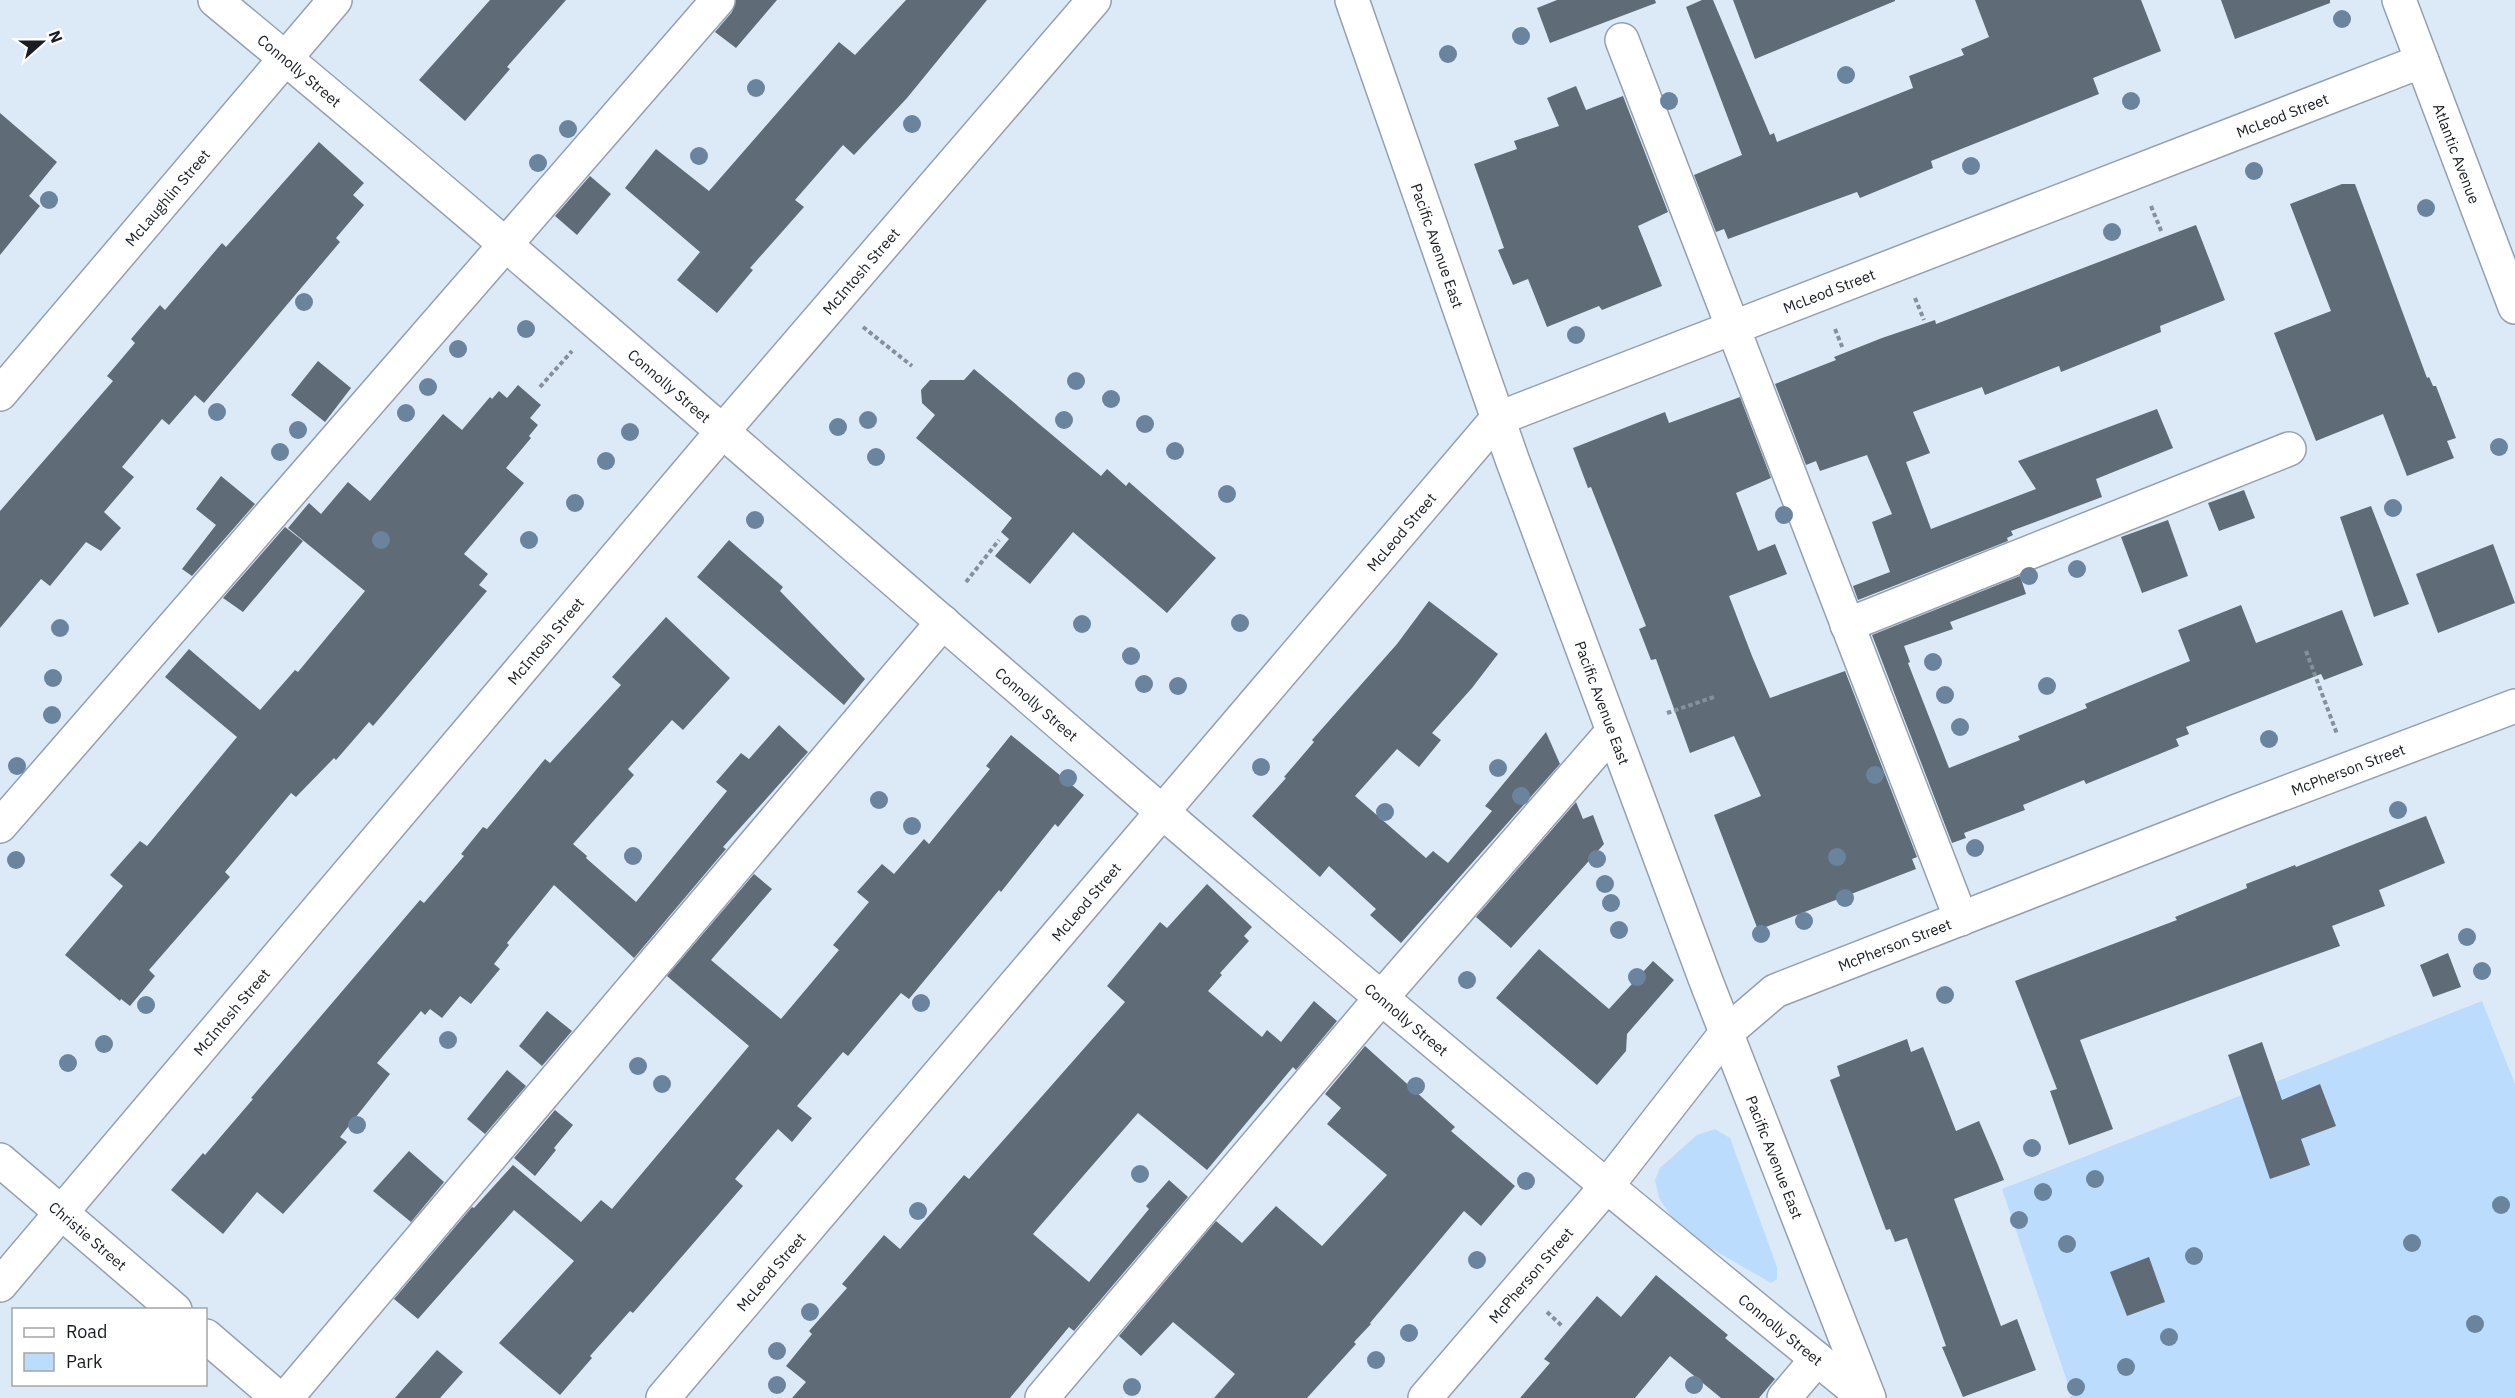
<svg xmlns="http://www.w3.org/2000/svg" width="2515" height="1398" viewBox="0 0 2515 1398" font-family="'IBM Plex Sans',sans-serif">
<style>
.green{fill:#bcdcfe}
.building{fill:#5f6b77}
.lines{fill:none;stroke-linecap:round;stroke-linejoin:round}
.minor-casing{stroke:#94a0ae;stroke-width:36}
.path{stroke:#86909a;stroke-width:4;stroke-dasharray:4.5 3;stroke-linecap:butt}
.minor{stroke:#fff;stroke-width:33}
.tree{fill:#6b849d}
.labels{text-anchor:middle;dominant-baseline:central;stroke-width:4.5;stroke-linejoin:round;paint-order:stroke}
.street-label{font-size:15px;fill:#191d23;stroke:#fff}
</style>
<rect width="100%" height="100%" fill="#dceaf8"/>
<g class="green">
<path d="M2482,1001L2515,1084V1398H2067L2072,1396L2002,1189Z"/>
<path d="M1715,1129L1730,1138L1777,1267V1279L1771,1283L1681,1231L1659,1198L1655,1180L1660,1168L1697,1135Z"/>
</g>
<g class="building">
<path d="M490,0H566L507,67L510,69L465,121L419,80Z"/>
<path d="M736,0H777L736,48L715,32L732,12Z"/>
<path d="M906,0H987L907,98L854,155L843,145L795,200L804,207L750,268L753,270L717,313L677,280L700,252L625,188L656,149L709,191L839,42L855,55Z"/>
<path d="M1557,0H1655L1656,3L1550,43L1537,8Z"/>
<path d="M1702,0H1713L1770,135L1774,133L1777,142L1913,88L1909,76L1964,55L1961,49L1989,37L1975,0H2141L2161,51L2093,78L2099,94L1931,161L1933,168L1860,198L1857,192L1728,239L1724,229L1716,232L1694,175L1742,155L1686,7Z"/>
<path d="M1733,0H1895V1L1755,59Z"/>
<path d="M2221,0H2330V3L2235,39Z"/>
<path d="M1576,86L1586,110L1623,96L1668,212L1638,226L1662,286L1602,310L1599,306L1547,327L1528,279L1513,285L1498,250L1504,248L1474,164L1517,149L1514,141L1559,126L1547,98Z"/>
<path d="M0,113L57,162L29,196L40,206L0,255Z"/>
<path d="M319,142L364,183L353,195L364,205L336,238L340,242L204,403L195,395L169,425L162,419L122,467L134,477L104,512L121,528L101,551L86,542L50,586L41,579L0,628V511L113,381L107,376L135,343L131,339L160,305L165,310L222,243L226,247Z"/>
<path d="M590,176L611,194L577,235L555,216Z"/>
<path d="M2342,184H2355L2427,378L2429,377L2433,386H2436L2456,438L2447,441L2454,458L2407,476L2383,414L2316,441L2274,333L2331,311L2290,204Z"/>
<path d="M2196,225L2225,300L2160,326L2161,332L2061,372L2059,366L1985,395L1982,387L1913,412L1930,453L1906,462L1931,529L2036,489L2018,461L2157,409L2173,448L2096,479L2102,497L2011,531L2013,535L2007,538L2008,541L1858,600L1853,586L1890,572L1872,522L1892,514L1867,455L1820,471L1816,461L1806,465L1775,384L1836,360L1834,357L1882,338L1935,320L1936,324Z"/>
<path d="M318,361L351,388L325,422L291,395Z"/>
<path d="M974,369L1101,476L1107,469L1126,486L1129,482L1216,558L1167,613L1073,532L1030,584L995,556L1009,539L1001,532L1012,518L916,438L935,415L922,403L921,390L930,380H964Z"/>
<path d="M518,385L541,405L530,418L538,425L529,436L531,438L506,468L524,483L464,554L488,574L479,585L487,591L373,726L369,722L336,760L334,758L296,797L291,793L225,872L230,877L149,970L155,976L130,1006L121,999L120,1001L65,955L123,886L110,875L140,841L147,846L237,737L165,677L189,649L260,710L295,670L298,672L365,591L288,528L309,503L321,514L348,482L370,501L443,414L462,430L490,397L492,399L499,391L507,398Z"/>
<path d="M1740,397L1771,478L1736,493L1758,551L1775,544L1787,574L1729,596L1752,656L1770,698L1845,671L1917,857L1912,859L1916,869L1758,930L1714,815L1761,796L1734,736L1690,753L1656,659L1651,660L1639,629L1646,626L1591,487L1588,488L1573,448L1665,412L1669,423Z"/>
<path d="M221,476L255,504L192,576L182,569L216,525L196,509Z"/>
<path d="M2244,490L2255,518L2219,531L2208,503Z"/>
<path d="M2371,506L2409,604L2374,617L2340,517Z"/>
<path d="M2168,520L2188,576L2142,593L2121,537Z"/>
<path d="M285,527L303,541L243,612L223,598Z"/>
<path d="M729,540L783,587L780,591L865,679L844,705L697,577Z"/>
<path d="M2493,544L2515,603L2438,633L2416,574Z"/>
<path d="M2020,576L2026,594L1950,622L1953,629L1904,646L1910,662L1908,663L1949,768L2020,740L2018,736L2087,708L2085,704L2190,661L2178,630L2241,605L2256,643L2342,610L2363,665L2324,680L2321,674L2186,727L2189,734L2176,739L2179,746L2086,784L2084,780L2023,805L2025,810L1964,833L1966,838L1952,843L1872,635Z"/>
<path d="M1429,601L1498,654L1472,688L1432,733L1441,740L1419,767L1397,749L1355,796L1426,858L1433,851L1448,863L1492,811L1485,806L1546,732L1560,764L1401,943L1370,915L1376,909L1329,866L1320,877L1252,816L1286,778L1284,777L1314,742L1312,740L1397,644Z"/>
<path d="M666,617L730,678L683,730L672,720L628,769L634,775L573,844L587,856L586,858L636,902L727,791L716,782L741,753L749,759L779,725L808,752L723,847L726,849L634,958L554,885L507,943L509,945L494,964L500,969L471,1004L460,996L442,1018L430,1009L425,1015L421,1011L377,1063L390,1074L340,1137L347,1142L283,1214L257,1192L223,1234L171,1190L203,1153L205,1155L253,1099L251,1098L420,900L424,903L464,856L461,854L483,827L487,829L545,759L550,763L621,685L612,677Z"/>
<path d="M1011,735L1084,795L1058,827L1055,824L1001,892L999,890L909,999L901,993L848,1056L843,1052L797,1106L812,1118L792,1142L778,1129L735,1179L743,1186L633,1313L630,1311L590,1356L592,1358L560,1395L499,1343L574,1261L514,1210L418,1319L394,1299L472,1207L474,1208L513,1165L581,1222L601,1200L612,1209L749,1046L667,976L754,874L772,889L711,960L781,1019L839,950L833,945L869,902L857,892L882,864L894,874L924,839L929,844L990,769L986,766Z"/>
<path d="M1576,802L1583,819L1593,815L1604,844L1511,948L1476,917Z"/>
<path d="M2426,816L2445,863L2379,890L2385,906L2332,926L2340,946L2080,1040L2113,1129L2069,1145L2050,1091L2057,1089L2015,981L2177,920L2175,917L2247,888L2246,884L2295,865L2296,867Z"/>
<path d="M1207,884L1252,927L1244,936L1249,941L1220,973L1222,975L1208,991L1262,1037L1267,1030L1281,1042L1314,1001L1337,1021L1296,1070L1293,1067L1207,1170L1138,1113L1077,1183L1033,1234L1089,1282L1149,1209L1146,1206L1169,1180L1188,1197L1074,1331L1069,1327L1010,1398H792L806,1382L786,1366L812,1334L809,1331L847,1288L842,1284L884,1235L900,1249L964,1175L969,1179L1125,1002L1107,986L1160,922L1167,928Z"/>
<path d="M1539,949L1609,1009L1653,961L1674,980L1627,1034L1626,1051L1597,1085L1496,998Z"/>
<path d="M2448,953L2461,987L2433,997L2420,965Z"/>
<path d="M547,1011L572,1031L542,1066L519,1046Z"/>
<path d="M1907,1039L1911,1052L1923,1047L1956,1131L1979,1121L1998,1165L2004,1180L1954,1199L2001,1326L2017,1319L2036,1370L1963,1397L1942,1347L1946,1346L1907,1238L1895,1242L1890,1229L1886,1230L1830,1080L1840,1076L1837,1066Z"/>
<path d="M2262,1042L2282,1100L2320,1084L2336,1126L2301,1139L2310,1165L2270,1179L2228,1055Z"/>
<path d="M1365,1046L1455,1127L1451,1131L1515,1186L1481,1226L1464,1211L1370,1323L1371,1324L1354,1342L1356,1344L1307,1398H1214L1235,1374L1173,1322L1141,1356L1119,1336L1216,1221L1242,1243L1276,1206L1322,1246L1387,1175L1327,1124L1341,1108L1325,1094Z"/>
<path d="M507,1070L526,1086L485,1134L467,1119Z"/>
<path d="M555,1110L573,1125L554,1148L556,1150L535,1176L514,1158Z"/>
<path d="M409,1151L444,1182L411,1222L373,1191Z"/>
<path d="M2149,1257L2165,1302L2127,1316L2110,1272Z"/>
<path d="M1656,1275L1728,1335L1725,1338L1775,1379L1759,1398H1721L1670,1356L1635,1398H1520L1550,1363L1544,1359L1597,1296L1621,1317Z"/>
<path d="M437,1350L463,1372L440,1398H395Z"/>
</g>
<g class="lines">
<defs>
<g id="minor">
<path id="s1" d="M215,0C525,256 826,523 1131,785C1373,993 1618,1197 1865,1398"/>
<path id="s2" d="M1352,0L1512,459L1706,981L1869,1398"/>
<path id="s3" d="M2399,0L2515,307"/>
<path d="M1622,40L1961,919"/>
<path id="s4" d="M0,394L335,0"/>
<path d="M1847,625L2289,449"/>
<path d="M0,826L718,0"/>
<path id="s5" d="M0,1160L175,1310"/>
<path id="s6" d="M0,1285L722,432L1094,0"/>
<path d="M206,1336L278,1398"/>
<path d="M286,1398L943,622"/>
<path id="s7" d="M663,1398L1497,419L2422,61"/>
<path d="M1042,1398L1382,997L1613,731"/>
<path id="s8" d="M1425,1398L1606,1187L1726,1033L1775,991L2237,811L2515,706"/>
<path d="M1784,1398L1817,1359"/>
</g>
</defs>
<use href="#minor" class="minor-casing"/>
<g class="path">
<path d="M2151,206L2162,233"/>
<path d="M1915,298L1924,320"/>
<path d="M863,327L912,366"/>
<path d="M1835,329L1843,349"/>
<path d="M540,387L572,351"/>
<path d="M966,582L999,540"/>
<path d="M2306,651L2337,734"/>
<path d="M1667,713L1714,697"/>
<path d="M1547,1312L1562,1326"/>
</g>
<use href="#minor" class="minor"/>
</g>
<g class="tree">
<circle cx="2342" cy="19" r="9"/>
<circle cx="1521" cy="36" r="9"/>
<circle cx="1448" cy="54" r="9"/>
<circle cx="1846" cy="75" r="9"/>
<circle cx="756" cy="88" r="9"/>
<circle cx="1669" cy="101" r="9"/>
<circle cx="2131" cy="101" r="9"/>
<circle cx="912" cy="124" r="9"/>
<circle cx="568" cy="129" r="9"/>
<circle cx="699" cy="156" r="9"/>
<circle cx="538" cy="163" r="9"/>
<circle cx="1971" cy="166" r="9"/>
<circle cx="2254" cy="171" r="9"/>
<circle cx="49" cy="200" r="9"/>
<circle cx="2426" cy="208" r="9"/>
<circle cx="2112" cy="232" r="9"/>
<circle cx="304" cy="302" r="9"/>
<circle cx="526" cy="329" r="9"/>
<circle cx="1576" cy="335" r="9"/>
<circle cx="458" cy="349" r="9"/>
<circle cx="1076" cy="381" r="9"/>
<circle cx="428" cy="387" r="9"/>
<circle cx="1111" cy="399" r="9"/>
<circle cx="217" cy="412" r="9"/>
<circle cx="406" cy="413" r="9"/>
<circle cx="868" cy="420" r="9"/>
<circle cx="1064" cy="420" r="9"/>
<circle cx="1145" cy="424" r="9"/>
<circle cx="838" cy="427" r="9"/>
<circle cx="298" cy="430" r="9"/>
<circle cx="630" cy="432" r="9"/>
<circle cx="2499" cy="447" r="9"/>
<circle cx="1175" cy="451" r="9"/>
<circle cx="280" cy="452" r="9"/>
<circle cx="876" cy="457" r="9"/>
<circle cx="606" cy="461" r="9"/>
<circle cx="1227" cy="494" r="9"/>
<circle cx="575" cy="503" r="9"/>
<circle cx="2393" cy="508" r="9"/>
<circle cx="1784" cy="515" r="9"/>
<circle cx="755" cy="520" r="9"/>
<circle cx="381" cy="540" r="9"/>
<circle cx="529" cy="540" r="9"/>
<circle cx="2077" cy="569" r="9"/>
<circle cx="2029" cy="576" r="9"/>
<circle cx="1240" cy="623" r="9"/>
<circle cx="1082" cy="624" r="9"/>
<circle cx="60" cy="628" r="9"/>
<circle cx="1131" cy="656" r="9"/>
<circle cx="1933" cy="662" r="9"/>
<circle cx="53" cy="678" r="9"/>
<circle cx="1144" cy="684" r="9"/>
<circle cx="1178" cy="686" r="9"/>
<circle cx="2047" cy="686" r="9"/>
<circle cx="1945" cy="695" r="9"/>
<circle cx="52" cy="715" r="9"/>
<circle cx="1960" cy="727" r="9"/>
<circle cx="2269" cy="739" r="9"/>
<circle cx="17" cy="766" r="9"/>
<circle cx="1261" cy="767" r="9"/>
<circle cx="1498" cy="768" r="9"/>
<circle cx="1875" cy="775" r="9"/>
<circle cx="1068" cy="778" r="9"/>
<circle cx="1521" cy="796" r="9"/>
<circle cx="879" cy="800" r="9"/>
<circle cx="2398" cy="810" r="9"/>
<circle cx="1385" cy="812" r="9"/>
<circle cx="912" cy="826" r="9"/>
<circle cx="1975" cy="848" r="9"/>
<circle cx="633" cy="856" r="9"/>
<circle cx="1837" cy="857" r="9"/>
<circle cx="1597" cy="859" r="9"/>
<circle cx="16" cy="860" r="9"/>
<circle cx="1605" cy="884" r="9"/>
<circle cx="1845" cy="898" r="9"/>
<circle cx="1611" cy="903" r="9"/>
<circle cx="1804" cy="921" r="9"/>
<circle cx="1619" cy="930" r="9"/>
<circle cx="1761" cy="934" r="9"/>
<circle cx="2467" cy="937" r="9"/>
<circle cx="2482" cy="971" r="9"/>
<circle cx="1637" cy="977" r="9"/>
<circle cx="1467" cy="980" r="9"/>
<circle cx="1945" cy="995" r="9"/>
<circle cx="921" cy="1003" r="9"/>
<circle cx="146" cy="1005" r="9"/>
<circle cx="448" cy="1040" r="9"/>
<circle cx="104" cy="1044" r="9"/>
<circle cx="68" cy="1063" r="9"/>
<circle cx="638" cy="1066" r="9"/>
<circle cx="662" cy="1084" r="9"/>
<circle cx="1416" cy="1086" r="9"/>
<circle cx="357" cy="1125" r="9"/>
<circle cx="2032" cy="1148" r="9"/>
<circle cx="1140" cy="1174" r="9"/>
<circle cx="2095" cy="1179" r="9"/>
<circle cx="1526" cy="1181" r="9"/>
<circle cx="2043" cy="1192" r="9"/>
<circle cx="2501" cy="1205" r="9"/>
<circle cx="918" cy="1211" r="9"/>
<circle cx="2019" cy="1220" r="9"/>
<circle cx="2412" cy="1243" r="9"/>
<circle cx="2067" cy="1244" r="9"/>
<circle cx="2194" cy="1256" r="9"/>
<circle cx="1477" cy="1260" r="9"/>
<circle cx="810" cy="1312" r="9"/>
<circle cx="2475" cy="1324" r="9"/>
<circle cx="1409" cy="1333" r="9"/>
<circle cx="2169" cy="1337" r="9"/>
<circle cx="777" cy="1351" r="9"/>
<circle cx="1376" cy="1360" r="9"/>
<circle cx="2126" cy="1367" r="9"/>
<circle cx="777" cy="1385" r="9"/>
<circle cx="1694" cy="1385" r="9"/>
<circle cx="1132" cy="1387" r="9"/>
<circle cx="2076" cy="1387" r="9"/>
</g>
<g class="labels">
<g class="street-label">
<text stroke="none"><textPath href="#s1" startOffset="110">Connolly Street</textPath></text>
<text stroke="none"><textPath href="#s7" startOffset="2128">McLeod Street</textPath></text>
<text stroke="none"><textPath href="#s3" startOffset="164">Atlantic Avenue</textPath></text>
<text stroke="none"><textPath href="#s4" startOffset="258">McLaughlin Street</textPath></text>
<text stroke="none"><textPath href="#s2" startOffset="260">Pacific Avenue East</textPath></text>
<text stroke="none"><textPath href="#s6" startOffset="1330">McIntosh Street</textPath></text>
<text stroke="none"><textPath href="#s7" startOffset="1642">McLeod Street</textPath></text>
<text stroke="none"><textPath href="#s1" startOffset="596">Connolly Street</textPath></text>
<text stroke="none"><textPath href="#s7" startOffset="1138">McLeod Street</textPath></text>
<text stroke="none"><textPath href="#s6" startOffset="844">McIntosh Street</textPath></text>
<text stroke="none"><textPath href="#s2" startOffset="746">Pacific Avenue East</textPath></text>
<text stroke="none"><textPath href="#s1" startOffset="1082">Connolly Street</textPath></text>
<text stroke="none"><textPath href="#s8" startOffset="1152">McPherson Street</textPath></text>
<text stroke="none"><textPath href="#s7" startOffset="652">McLeod Street</textPath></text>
<text stroke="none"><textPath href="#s8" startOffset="666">McPherson Street</textPath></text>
<text stroke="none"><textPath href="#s6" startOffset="358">McIntosh Street</textPath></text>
<text stroke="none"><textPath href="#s1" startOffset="1568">Connolly Street</textPath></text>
<text stroke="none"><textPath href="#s2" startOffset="1232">Pacific Avenue East</textPath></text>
<text stroke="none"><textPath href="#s5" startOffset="116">Christie Street</textPath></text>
<text stroke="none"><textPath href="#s7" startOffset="166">McLeod Street</textPath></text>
<text stroke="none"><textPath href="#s8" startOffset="162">McPherson Street</textPath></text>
<text stroke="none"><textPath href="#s1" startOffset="2054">Connolly Street</textPath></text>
</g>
</g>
<rect x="12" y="1308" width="195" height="78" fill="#ffffff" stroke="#a3a5a7" stroke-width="1.5"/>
<rect x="24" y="1328" width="30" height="9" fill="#ffffff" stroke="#a3a5a7" stroke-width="1.5"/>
<text x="66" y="1338" font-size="18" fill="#191d23">Road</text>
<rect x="24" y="1353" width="30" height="18" fill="#bcdcfe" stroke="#a3a5a7" stroke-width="1.5"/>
<text x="66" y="1368" font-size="18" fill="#191d23">Park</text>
<g transform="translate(42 42) rotate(69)" stroke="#ffffff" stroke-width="4.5" paint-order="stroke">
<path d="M0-4.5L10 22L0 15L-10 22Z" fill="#191d23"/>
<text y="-9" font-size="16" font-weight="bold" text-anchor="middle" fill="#191d23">N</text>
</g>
</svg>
